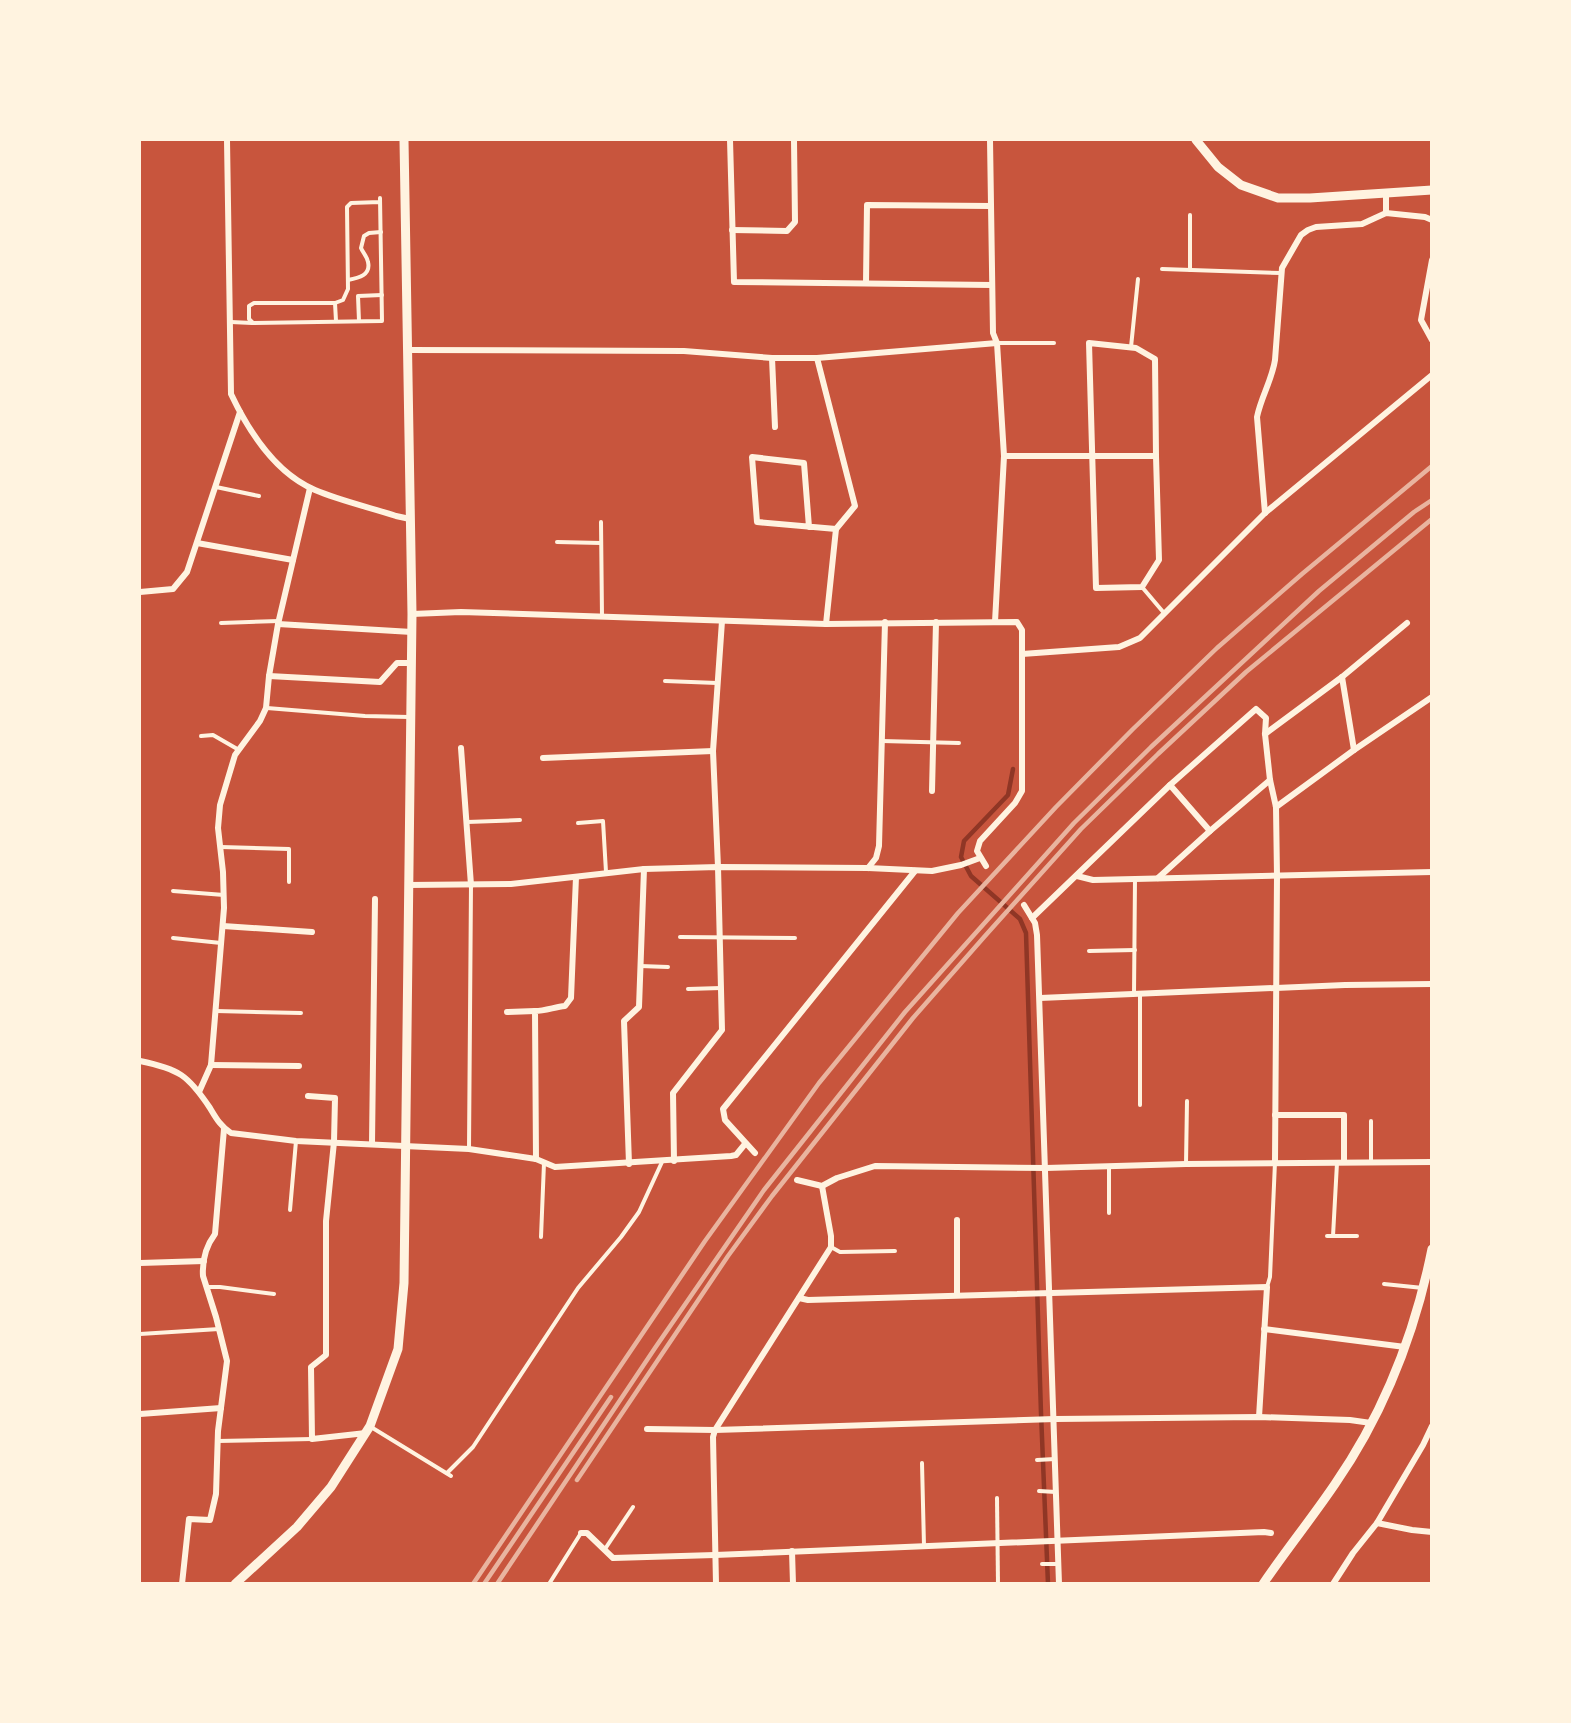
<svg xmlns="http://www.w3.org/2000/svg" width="1571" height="1723" viewBox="0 0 1571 1723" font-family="'Nunito Sans',sans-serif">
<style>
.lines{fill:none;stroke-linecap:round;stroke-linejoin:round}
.stream{stroke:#8f3625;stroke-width:4.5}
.service{stroke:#fff3e0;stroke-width:4}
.minor{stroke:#fff3e0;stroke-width:6}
.tertiary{stroke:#fff3e0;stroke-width:9}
.rail{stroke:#e9b49f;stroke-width:4.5}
</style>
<rect width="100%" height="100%" fill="#c8553d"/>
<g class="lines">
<path class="stream" d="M1013,769L1008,795L964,841L961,857L971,876L1020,919L1026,933L1041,1413L1048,1584"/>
<g class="service">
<path d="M380,198L382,321L253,323L249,319V306L254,303H335L343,300L348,289L347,207L351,203L380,202"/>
<path d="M1162,269L1281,273"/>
<path d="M1190,270V215"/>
<path d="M348,280C359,278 371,275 368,262C367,256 363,253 361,248L364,236L369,233L381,232"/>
<path d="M335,303L336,321"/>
<path d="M359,321L358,296L382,295"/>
<path d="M231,322L252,323"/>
<path d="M997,343H1054"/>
<path d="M1131,347L1138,279"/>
<path d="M216,487L259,496"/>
<path d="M601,522L602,617"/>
<path d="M557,542L601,543"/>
<path d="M1142,587L1164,613"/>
<path d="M221,623L279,621"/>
<path d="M665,681L717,683"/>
<path d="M267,708L365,716L409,717"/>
<path d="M201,736L213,735L239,750"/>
<path d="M882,741L959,743"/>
<path d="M467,822L520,820"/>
<path d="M578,823L603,821L606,872"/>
<path d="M221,847L289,849V882"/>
<path d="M173,891L224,895"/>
<path d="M680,937L795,938"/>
<path d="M173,938L221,943"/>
<path d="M1089,951L1135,950"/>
<path d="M640,966L668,967"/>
<path d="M688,989L721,988"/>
<path d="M1134,994L1135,879"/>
<path d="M216,1011L301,1013"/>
<path d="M1140,1105V994"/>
<path d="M1371,1121V1162"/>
<path d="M469,1149L471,885"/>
<path d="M1186,1164L1187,1101"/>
<path d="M1109,1167V1213"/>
<path d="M290,1210L296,1141"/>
<path d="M1327,1236H1357"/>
<path d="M1333,1236L1337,1163"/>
<path d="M541,1237L544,1163"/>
<path d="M831,1247L840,1252L895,1251"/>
<path d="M1384,1284L1423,1288"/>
<path d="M206,1287H220L274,1294"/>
<path d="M1267,1287L1270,1277L1275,1162"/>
<path d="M140,1334L219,1329"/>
<path d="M371,1427L451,1476"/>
<path d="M218,1441L312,1439"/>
<path d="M1037,1460L1055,1459"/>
<path d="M922,1463L924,1546"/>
<path d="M447,1473L473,1447L578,1288L621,1237L639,1212L662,1162"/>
<path d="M1039,1491L1056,1492"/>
<path d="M997,1498L998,1584"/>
<path d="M605,1549L633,1507"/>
<path d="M1042,1564H1058"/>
<path d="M549,1584L581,1533"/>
</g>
<g class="minor">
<path d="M227,140L231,394C249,432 275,473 315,490C341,501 369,507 396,516L410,519"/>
<path d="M730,140L734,282L992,285"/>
<path d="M990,140L993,333L997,343L1004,456L995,622"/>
<path d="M1386,192V213"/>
<path d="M732,230L787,231L795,222L794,140"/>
<path d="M1432,260L1421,320L1432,340"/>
<path d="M866,283L867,205L991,206"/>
<path d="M407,350L684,351L772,358H817L997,343"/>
<path d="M772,358L775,427"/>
<path d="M817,358L855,506L836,529L826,624"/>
<path d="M1004,456H1156L1159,560L1142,587L1096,588L1089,343L1136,348L1155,359L1156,456"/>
<path d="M1265,513L1257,417C1261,397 1272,380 1275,360L1282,268L1301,235L1308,230L1316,227L1362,224L1386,213L1425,217L1432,220"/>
<path d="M809,527L804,463L752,457L757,522L836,529"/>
<path d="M197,543L293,560"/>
<path d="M140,592L173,589L187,572L240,412"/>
<path d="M412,614L461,612L826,624L1017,622L1022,630V791L1015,803L980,841L977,851L986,866"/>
<path d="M278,624L412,632"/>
<path d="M1022,654L1119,647L1140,638L1265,513L1432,375"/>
<path d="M269,676L380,682L397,663H411"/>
<path d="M1342,677L1354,750"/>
<path d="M1265,734L1342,677L1407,623"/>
<path d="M461,748L471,885"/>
<path d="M543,758L713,751"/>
<path d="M1170,785L1210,831"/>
<path d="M932,791L936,622"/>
<path d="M1276,807L1354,750L1432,697"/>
<path d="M868,868L876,858L879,846L885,622"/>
<path d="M1077,876L1093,880L1432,872"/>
<path d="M1158,878L1210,831L1270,780"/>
<path d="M408,885L511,884L644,869L718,867L868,868L932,871L961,865L980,858"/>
<path d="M1024,905L1035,923L1037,935L1059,1584"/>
<path d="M1032,918L1170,785L1256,709L1266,718L1265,734L1270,780L1276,807L1277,876L1275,1162"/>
<path d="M223,926L312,932"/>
<path d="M1040,998L1345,985L1432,984"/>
<path d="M507,1012L535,1011"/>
<path d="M140,1061C179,1069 188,1075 210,1108C216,1118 221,1127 231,1133L296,1141L469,1149L536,1159L555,1167L731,1156L736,1155L745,1144"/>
<path d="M211,1065L299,1066"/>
<path d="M199,1092L211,1065L224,908L223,872L218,828L220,805L235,755L260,721L266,708L269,676L278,624L310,488"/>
<path d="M308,1096L335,1098L334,1142L326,1221V1355L311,1367L312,1439L366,1433"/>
<path d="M1275,1115H1344V1162"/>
<path d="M372,1144L375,899"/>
<path d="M755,1153L725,1120L723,1109L915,871"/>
<path d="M536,1159L535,1011C545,1011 555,1007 565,1006L571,998L576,877"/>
<path d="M674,1161L673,1093L722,1030L718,867L713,751L722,621"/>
<path d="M629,1164L624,1021L639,1007L644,869"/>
<path d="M797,1180L822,1186L837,1178L875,1166L1046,1168L1186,1164L1432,1162"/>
<path d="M957,1220V1295"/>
<path d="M140,1263L204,1261"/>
<path d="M799,1298L808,1300L1267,1287L1259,1417"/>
<path d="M1264,1329L1405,1347"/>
<path d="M140,1414L221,1408"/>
<path d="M647,1429L715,1430L1055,1419L1259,1417L1350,1420L1371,1423"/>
<path d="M1377,1523L1412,1530L1432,1532"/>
<path d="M581,1533H587L613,1558L715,1555L1264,1532L1271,1533"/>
<path d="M792,1551L793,1584"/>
<path d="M182,1584L189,1519L210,1520L216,1494L218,1431L227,1361L216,1317L203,1276C202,1261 206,1246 215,1234L224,1129"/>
<path d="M716,1584L713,1437L715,1430L831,1247V1236L822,1186"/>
<path d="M1333,1584L1353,1553L1377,1523L1423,1445L1432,1426"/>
</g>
<g class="tertiary">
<path d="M1196,140L1218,167L1241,185L1278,198H1310L1432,190"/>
<path d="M235,1584L297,1527L331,1487L370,1426L398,1349L404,1283L412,614L404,140"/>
<path d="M1263,1584C1286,1550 1312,1518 1335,1484C1384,1413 1415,1333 1432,1249"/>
</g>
<g class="rail">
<path d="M577,1480L728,1256L772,1196L913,1018L985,936L1081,829L1158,754L1246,672L1432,519"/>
<path d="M473,1584L705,1241L749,1180L819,1083L958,913L1056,807L1133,729L1217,648L1302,574L1432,466"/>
<path d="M484,1584L611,1397"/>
<path d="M497,1584L655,1348L764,1190L905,1012L1074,823L1151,747L1319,591L1414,512L1432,500"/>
</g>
</g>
<rect width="1571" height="1723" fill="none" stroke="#fff3e0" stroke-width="282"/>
</svg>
